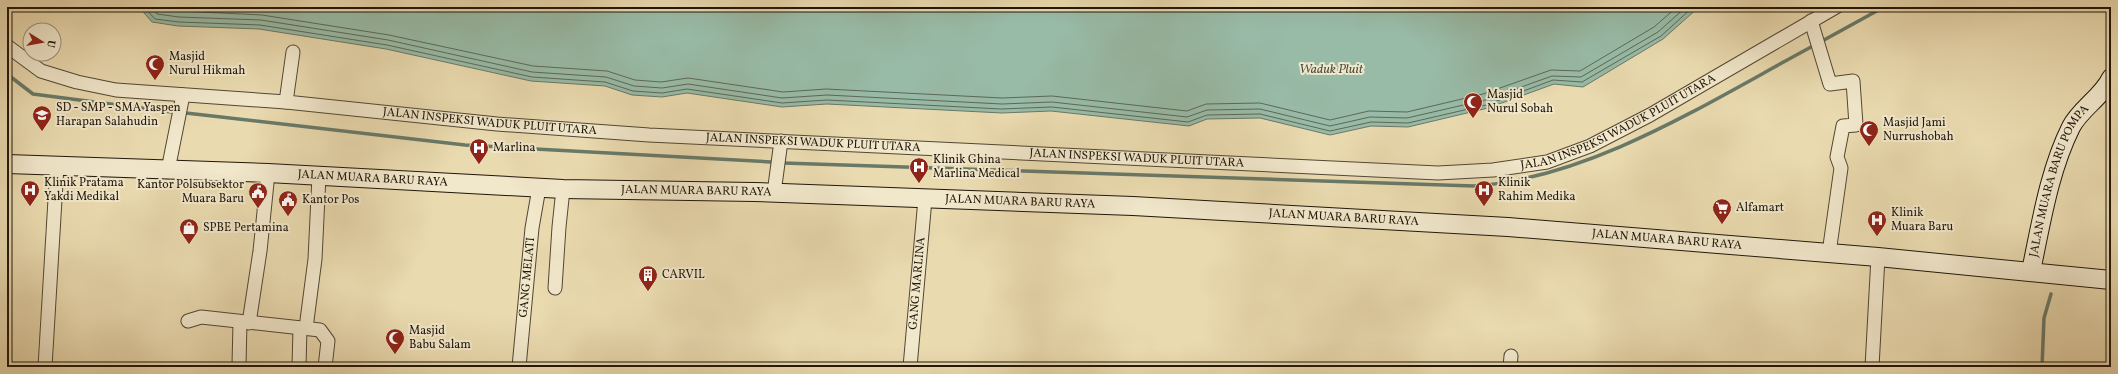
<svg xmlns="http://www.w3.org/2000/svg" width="2118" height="374" viewBox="0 0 2118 374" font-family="Vollkorn,serif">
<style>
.water{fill:#98bba7;stroke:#687968}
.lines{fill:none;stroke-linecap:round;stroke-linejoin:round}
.shore{stroke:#5c6858;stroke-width:1}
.stream{stroke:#687968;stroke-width:3.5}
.street-casing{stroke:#524733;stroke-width:15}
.secondary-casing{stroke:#20160a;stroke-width:20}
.street{stroke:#f1e7cb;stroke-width:13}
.secondary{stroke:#f1e7cb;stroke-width:18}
.labels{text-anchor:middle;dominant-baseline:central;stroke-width:4;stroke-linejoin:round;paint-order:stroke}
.poi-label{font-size:12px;fill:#20160a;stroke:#f1e7cb;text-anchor:start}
.street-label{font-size:12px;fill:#20160a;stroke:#f1e7cb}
.water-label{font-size:13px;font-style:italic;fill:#4a5041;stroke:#f1e7cb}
</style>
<rect width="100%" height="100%" fill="#eadaaf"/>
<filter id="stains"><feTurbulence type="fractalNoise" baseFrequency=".005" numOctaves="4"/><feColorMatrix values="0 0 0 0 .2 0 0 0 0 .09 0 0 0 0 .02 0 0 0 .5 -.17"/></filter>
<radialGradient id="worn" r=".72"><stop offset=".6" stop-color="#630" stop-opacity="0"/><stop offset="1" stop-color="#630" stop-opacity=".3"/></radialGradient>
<path class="water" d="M139,7H1699L1663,39L1583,87L1554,84L1488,108L1408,127L1371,126L1330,135L1260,118L1207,119L1189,126L1051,111L1002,113L827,104L782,107L687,93L662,97L632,95L605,86L531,81L386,49L259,29L178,26L152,22Z"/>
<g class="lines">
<g class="shore">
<path d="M144,7L155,19L179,22L260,25L387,45L532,77L605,82L633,91L662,93L687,89L782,103L827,100L1001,109L1052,107L1188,122L1207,115L1260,114L1330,131L1371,122L1408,123L1486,105L1553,80L1582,82L1661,36L1693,7"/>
<path d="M151,7L157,14L179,17L261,20L388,40L532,72L606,77L634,86L662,88L688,84L782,98L827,95L1002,104L1052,102L1187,117L1207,110L1260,109L1330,126L1370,117L1407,118L1485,100L1552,76L1581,77L1658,32L1686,7"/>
<path d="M158,7L180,11L262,15L389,35L533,66L607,71L635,80L661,82L688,78L783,92L826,89L1002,98L1052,96L1187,111L1206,104L1260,103L1330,120L1369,111L1407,112L1483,94L1551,70L1580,71L1654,27L1677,7"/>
</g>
<g class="stream">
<path d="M1824,40L1884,7"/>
<path d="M7,74L33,94L172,112"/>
<path d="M186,113L465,145L771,162"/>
<path d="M783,163L1474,186C1592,178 1710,101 1813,46"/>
<path d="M2042,367L2044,318L2051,294"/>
</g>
<defs>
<g id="street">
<path d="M1811,21L1830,84L1853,81L1856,125L1843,126L1837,157L1841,168L1829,253"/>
<path id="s1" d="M7,46L41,71L77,82L116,90L286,102L497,124L649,135L1438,173L1493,170L1547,162L1590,146L1650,115L1836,7"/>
<path d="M286,102L293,52"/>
<path d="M168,170L183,95"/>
<path d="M774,193L781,141"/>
<path d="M555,288L559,227L563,189"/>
<path d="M188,321L201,317L320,330L328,341L325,367"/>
<path d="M249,323L260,251L268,173"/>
<path d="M306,328L315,259L319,176"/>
<path d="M239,365L240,322"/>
<path d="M45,367L57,166"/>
<path d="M299,367L300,328"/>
<path id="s2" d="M519,367L532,228L539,188"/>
<path id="s3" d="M910,367L925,199"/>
<path d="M1510,367L1511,356"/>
<path d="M1872,367L1878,257"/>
</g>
<g id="secondary">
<path id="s4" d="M7,164L268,173L563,189L754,192L1133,206L1508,227L1878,257L2111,280"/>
<path id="s5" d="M2031,271C2041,224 2049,171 2071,127C2080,109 2102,97 2111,78"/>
</g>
</defs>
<use href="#street" class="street-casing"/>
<use href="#secondary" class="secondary-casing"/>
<use href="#street" class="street"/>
<use href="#secondary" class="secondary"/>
</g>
<defs>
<symbol id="mosque-pin" viewBox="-11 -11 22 30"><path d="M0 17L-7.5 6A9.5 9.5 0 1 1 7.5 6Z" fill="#8f2418" stroke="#f1e7cb"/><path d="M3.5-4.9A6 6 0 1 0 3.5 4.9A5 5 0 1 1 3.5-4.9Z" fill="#fff"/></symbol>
<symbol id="school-pin" viewBox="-11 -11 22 30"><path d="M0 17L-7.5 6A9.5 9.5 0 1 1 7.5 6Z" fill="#8f2418" stroke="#f1e7cb"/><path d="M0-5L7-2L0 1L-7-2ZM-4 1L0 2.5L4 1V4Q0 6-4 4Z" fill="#fff"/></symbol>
<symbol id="hospital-pin" viewBox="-11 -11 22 30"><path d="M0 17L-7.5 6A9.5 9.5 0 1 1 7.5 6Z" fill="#8f2418" stroke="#f1e7cb"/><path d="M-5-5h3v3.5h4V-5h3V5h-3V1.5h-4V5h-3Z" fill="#fff"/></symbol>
<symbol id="civic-pin" viewBox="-11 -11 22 30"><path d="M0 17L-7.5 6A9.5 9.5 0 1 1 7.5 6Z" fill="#8f2418" stroke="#f1e7cb"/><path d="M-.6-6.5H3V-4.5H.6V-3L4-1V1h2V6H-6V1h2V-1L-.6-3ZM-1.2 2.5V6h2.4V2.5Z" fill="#fff"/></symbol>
<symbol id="supermarket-pin" viewBox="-11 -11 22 30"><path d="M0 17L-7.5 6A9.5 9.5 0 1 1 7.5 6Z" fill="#8f2418" stroke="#f1e7cb"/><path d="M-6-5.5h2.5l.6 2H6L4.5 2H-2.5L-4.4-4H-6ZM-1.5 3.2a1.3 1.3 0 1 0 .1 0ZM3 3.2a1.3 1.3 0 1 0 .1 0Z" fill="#fff"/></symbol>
<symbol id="shop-pin" viewBox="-11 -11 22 30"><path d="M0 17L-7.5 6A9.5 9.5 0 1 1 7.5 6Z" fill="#8f2418" stroke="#f1e7cb"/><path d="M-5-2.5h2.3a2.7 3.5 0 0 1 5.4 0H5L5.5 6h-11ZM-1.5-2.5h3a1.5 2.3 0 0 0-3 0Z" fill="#fff"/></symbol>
<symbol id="building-pin" viewBox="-11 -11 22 30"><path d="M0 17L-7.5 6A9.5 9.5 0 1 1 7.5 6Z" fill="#8f2418" stroke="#f1e7cb"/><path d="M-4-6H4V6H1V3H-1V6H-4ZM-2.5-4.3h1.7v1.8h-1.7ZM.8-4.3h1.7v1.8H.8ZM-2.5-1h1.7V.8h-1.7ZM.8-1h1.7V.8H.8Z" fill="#fff"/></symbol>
</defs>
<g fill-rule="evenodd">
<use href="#mosque-pin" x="144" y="53" width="22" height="30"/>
<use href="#mosque-pin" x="1462" y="91" width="22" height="30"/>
<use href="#school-pin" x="31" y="104" width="22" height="30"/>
<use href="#mosque-pin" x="1858" y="119" width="22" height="30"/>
<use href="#hospital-pin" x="468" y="137" width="22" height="30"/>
<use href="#hospital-pin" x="908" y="156" width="22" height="30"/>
<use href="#hospital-pin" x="19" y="179" width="22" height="30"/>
<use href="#hospital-pin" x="1473" y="179" width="22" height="30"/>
<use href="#civic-pin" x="247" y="181" width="22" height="30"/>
<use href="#civic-pin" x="277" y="189" width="22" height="30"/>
<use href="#supermarket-pin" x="1711" y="197" width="22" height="30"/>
<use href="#hospital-pin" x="1866" y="209" width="22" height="30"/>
<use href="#shop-pin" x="178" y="217" width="22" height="30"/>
<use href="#building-pin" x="637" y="264" width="22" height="30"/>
<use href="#mosque-pin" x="384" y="327" width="22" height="30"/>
</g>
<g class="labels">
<g class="poi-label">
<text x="169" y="57">Masjid<tspan x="169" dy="14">Nurul Hikmah</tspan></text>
<text x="1487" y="95">Masjid<tspan x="1487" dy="14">Nurul Sobah</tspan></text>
<text x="56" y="108">SD - SMP - SMA Yaspen<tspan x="56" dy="14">Harapan Salahudin</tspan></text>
<text x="1883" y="123">Masjid Jami<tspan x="1883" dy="14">Nurrushobah</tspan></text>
<text x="493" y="148">Marlina</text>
<text x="933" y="160">Klinik Ghina<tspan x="933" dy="14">Marlina Medical</tspan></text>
<text x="44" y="183">Klinik Pratama<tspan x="44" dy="14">Yakdi Medikal</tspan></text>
<text x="1498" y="183">Klinik<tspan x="1498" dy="14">Rahim Medika</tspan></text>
<text x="244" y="185" text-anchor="end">Kantor Polsubsektor<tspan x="244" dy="14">Muara Baru</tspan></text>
<text x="302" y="200">Kantor Pos</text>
<text x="1736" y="208">Alfamart</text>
<text x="1891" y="213">Klinik<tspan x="1891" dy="14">Muara Baru</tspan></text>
<text x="203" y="228">SPBE Pertamina</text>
<text x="662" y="275">CARVIL</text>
<text x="409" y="331">Masjid<tspan x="409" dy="14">Babu Salam</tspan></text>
</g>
<g class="street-label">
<text stroke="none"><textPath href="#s1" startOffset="1635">JALAN INSPEKSI WADUK PLUIT UTARA</textPath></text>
<text stroke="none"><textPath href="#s1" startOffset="495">JALAN INSPEKSI WADUK PLUIT UTARA</textPath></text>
<text stroke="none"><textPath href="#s1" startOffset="819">JALAN INSPEKSI WADUK PLUIT UTARA</textPath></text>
<text stroke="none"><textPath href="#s1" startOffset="1143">JALAN INSPEKSI WADUK PLUIT UTARA</textPath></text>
<text stroke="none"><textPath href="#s4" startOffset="366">JALAN MUARA BARU RAYA</textPath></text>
<text stroke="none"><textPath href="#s5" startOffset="95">JALAN MUARA BARU POMPA</textPath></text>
<text stroke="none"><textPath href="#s4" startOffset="690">JALAN MUARA BARU RAYA</textPath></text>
<text stroke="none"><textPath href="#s4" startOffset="1014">JALAN MUARA BARU RAYA</textPath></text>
<text stroke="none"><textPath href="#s4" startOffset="1338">JALAN MUARA BARU RAYA</textPath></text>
<text stroke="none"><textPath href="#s4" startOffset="1662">JALAN MUARA BARU RAYA</textPath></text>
<text stroke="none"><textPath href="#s2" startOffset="90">GANG MELATI</textPath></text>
<text stroke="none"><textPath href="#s3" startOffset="84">GANG MARLINA</textPath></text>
</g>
<g class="water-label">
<text x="1331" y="70">Waduk Pluit</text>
</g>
</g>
<rect width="2118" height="374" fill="none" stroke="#eadaaf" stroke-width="24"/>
<rect x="8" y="8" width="2102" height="358" fill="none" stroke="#20160a" stroke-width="2"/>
<rect x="12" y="12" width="2094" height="350" fill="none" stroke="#20160a"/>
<g transform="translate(42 42) rotate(101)"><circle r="19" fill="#f1e7cb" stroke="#9d937e"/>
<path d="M0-3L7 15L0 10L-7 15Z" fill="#8f2418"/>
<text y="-6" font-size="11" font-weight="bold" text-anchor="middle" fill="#20160a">U</text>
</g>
<rect width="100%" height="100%" filter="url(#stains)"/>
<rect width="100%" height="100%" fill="url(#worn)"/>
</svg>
